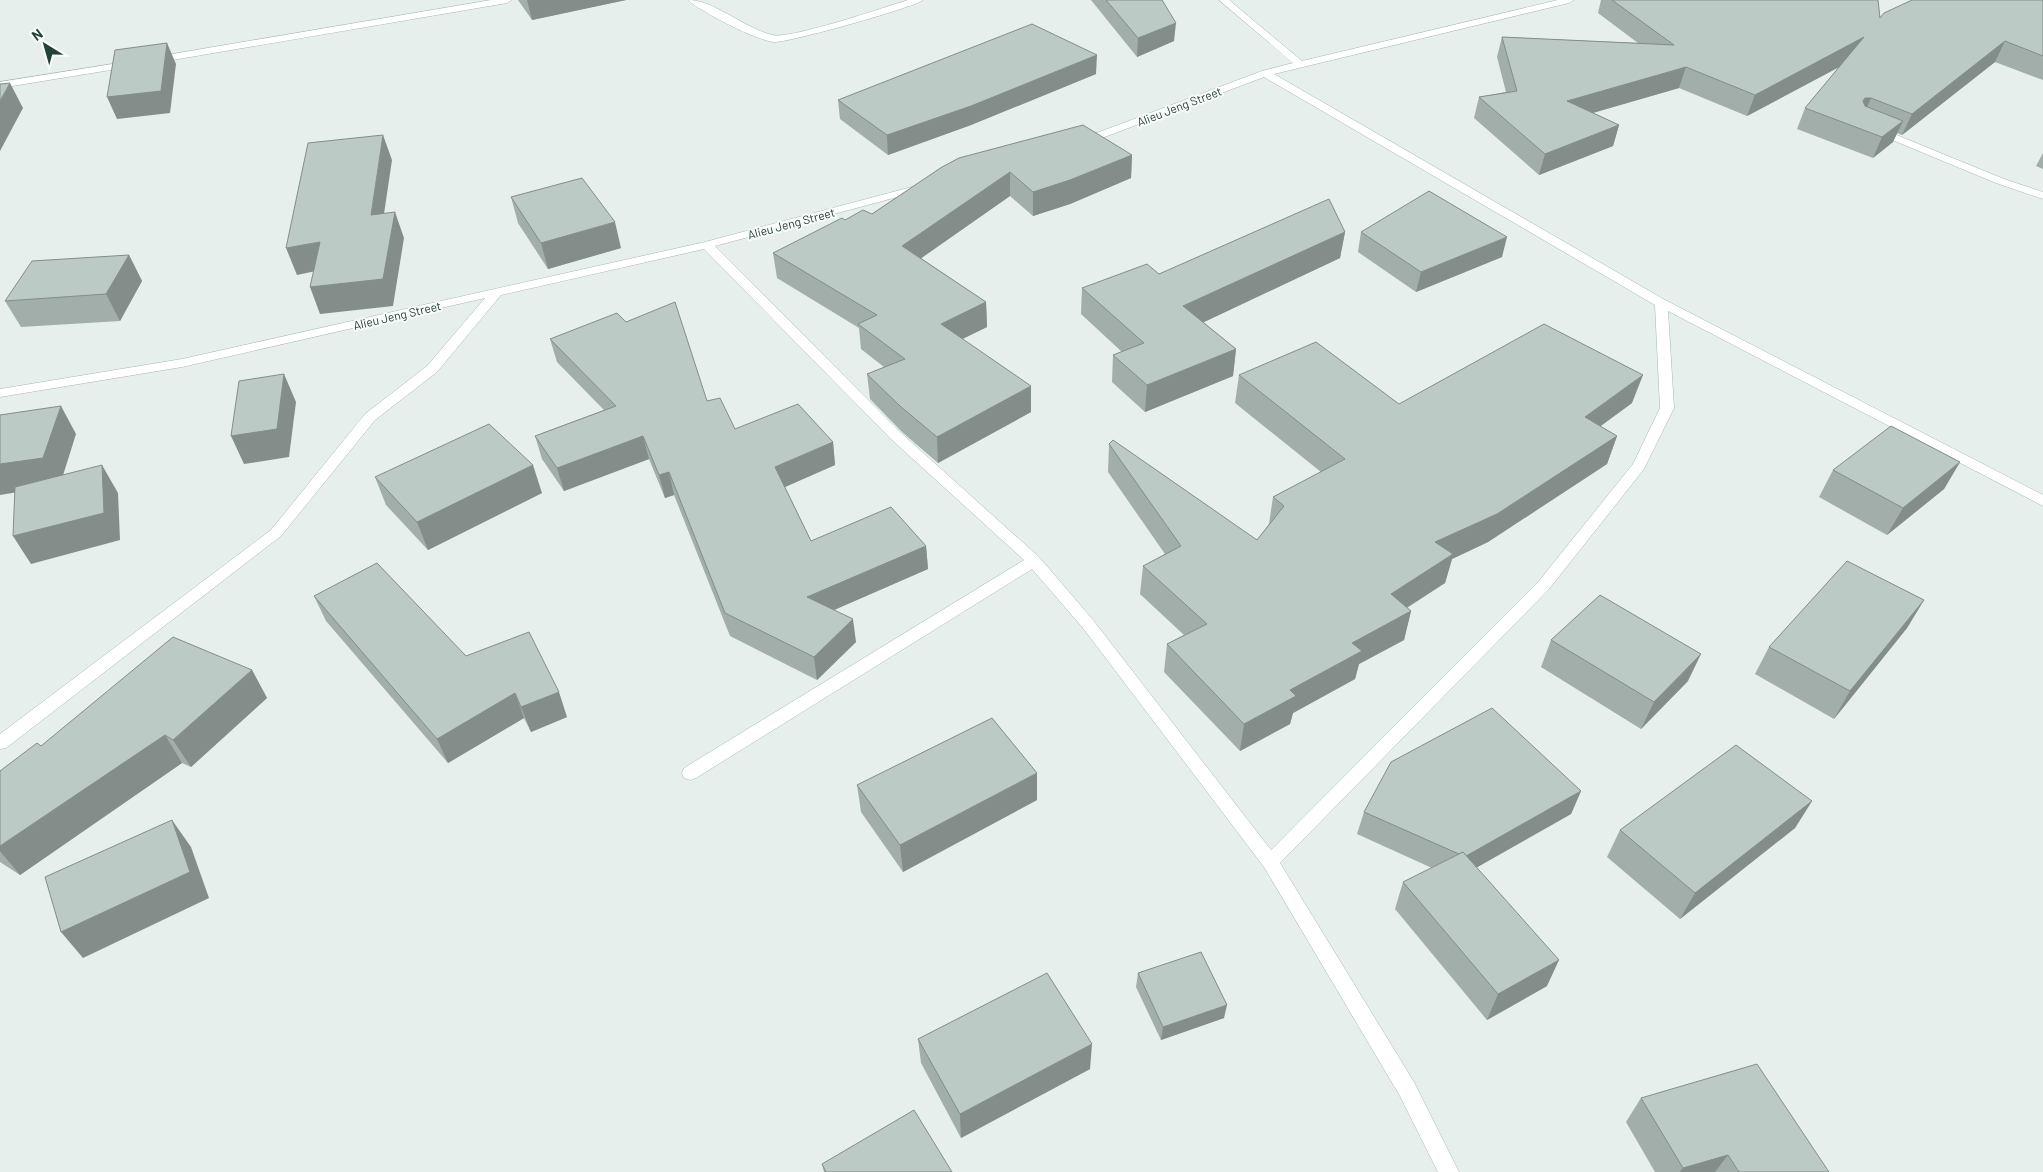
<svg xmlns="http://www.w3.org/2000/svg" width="2043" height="1172" viewBox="0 0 2043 1172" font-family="Barlow,sans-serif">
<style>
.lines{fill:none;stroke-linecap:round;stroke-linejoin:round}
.minor-casing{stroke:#a8b8b2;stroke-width:1}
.minor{fill:#fff;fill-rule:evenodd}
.wall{fill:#a1aea9}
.shaded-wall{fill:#838d89}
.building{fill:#bbcac4;stroke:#838d89}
.labels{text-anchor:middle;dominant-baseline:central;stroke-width:4;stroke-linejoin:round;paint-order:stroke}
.far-street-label{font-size:12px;fill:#24423a;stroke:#f7fbf9}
</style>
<rect width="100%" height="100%" fill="#e6efeb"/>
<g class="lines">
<defs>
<g id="minor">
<path d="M491,0H512L507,3L155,63L150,60L155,57Z"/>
<path d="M688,0C714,0 744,28 772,35C789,40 885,7 908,0H923C913,8 790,42 775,42C759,42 699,11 688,0Z"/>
<path d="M1219,0H1229L1302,61L1558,0H1574L1569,3L1274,74L1665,300L2043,495V506L1668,311L1674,408L1644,469L1549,589L1280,863L1414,1082L1459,1172H1438L1400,1096L1264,867L1083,628L1032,569L696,778L690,780L684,778L682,773L684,768L1024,560L891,439L704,249L501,295L437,372L375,420L281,536L6,748L0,749V734L271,530L365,414L427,366L485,298L182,367L0,397V389L182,359L705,242L923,184L927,185L928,187L927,189L715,246L901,433L1039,557L1093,620L1271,850L1539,581L1633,464L1660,408L1655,305L1264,77L1086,144H1078L1077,142L1078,140L1262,71L1293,63Z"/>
<path d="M132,61L137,64L135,66L0,88V82Z"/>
<path d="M1877,127L2004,179L2043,192V199L1996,183L1873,132L1872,130L1873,128Z"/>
</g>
</defs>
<use href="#minor" class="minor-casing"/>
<use href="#minor" class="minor"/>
</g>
<g class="wall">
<path d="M518,0H626L532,20Z"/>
<path d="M1091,0H1162L1174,41L1137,57Z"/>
<path d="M1601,0H1878L1880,18L2043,0V80L1995,62L1902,135L1897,133L1893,142L1873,158L1797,129L1805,108L1841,66L1747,116L1679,88L1593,113L1619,125L1613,146L1539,175L1474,118L1479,97L1506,92L1497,57L1502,37L1638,43L1598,13Z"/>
<path d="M1096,74L971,125L888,155L840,119L838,100Z"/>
<path d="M2043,153V169L2036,166Z"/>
<path d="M1132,155L1131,178L1070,204L1033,216L1010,196L921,258L986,302L987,327L962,339L1031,412L938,463L902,432L870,399L867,374L884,367L861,349L859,328L777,278L773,253L845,220L872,214L942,167Z"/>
<path d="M511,197L621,248L548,269L518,223Z"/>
<path d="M1345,232L1340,258L1203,322L1236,349L1233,376L1145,412L1112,382L1113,355L1122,352L1081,314L1082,288L1159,274Z"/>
<path d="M1361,232L1502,257L1416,292L1358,252Z"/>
<path d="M129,255L142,281L120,321L21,327L5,301Z"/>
<path d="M550,339L707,401L735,429L833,442L835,465L785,487L811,541L926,546L928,569L834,610L856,642L817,680L730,636L674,495L665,498L649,459L564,491L542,459L535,436L604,410L557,362Z"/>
<path d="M1239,375L1399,404L1632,403L1600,426L1617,436L1607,464L1488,542L1452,559L1445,583L1407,608L1411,611L1404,640L1359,664L1355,679L1293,713L1290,724L1240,751L1164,672L1167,644L1184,635L1140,594L1143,566L1165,554L1108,472L1109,444L1257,540L1269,524L1273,497L1321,472L1235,403Z"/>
<path d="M1960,462L1944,489L1887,535L1819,497L1833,470Z"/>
<path d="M375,477L542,493L428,550L386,505Z"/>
<path d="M314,596L466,656L567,717L531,732L524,718L448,763L326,621Z"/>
<path d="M1924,600L1907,628L1834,719L1755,674L1769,647Z"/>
<path d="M1551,640L1688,681L1641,729L1541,667Z"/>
<path d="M252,670L267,698L191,767L182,763L20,875L0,862V771L41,746Z"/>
<path d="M857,785L1037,800L903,872L861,812Z"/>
<path d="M1581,791L1571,814L1476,868L1547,986L1487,1020L1395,909L1403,882L1432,868L1357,834L1364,812Z"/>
<path d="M1812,801L1795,828L1680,919L1607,857L1620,830Z"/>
<path d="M1138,973L1224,1018L1161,1040L1136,987Z"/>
<path d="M918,1039L1090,1069L961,1138L921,1063Z"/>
<path d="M1641,1098L1829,1172H1655L1626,1122Z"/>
<path d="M822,1164L952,1172H824Z"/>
</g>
<g class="shaded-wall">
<path d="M527,0H626L532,20Z"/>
<path d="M1176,23L1174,41L1137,57L1138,38Z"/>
<path d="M1864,37L1856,58L1747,116L1755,95Z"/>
<path d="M2005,41L1995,62L1902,135L1912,114Z"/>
<path d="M167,43L176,64L170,113L117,119L107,97Z"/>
<path d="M1097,55L1096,74L971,125L888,155L887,135Z"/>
<path d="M1686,67L1679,88L1561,122L1567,101Z"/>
<path d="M10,83L23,108L0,151V101Z"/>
<path d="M1865,98H1871L1862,118L1863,101Z"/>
<path d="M1903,121L1893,142L1873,158L1882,137Z"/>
<path d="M1619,125L1613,146L1539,175L1545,154Z"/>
<path d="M383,135L392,160L380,241L371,215Z"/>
<path d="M1132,155L1131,178L1070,204L1033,216V192Z"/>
<path d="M1010,172V196L903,271L902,246Z"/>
<path d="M395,212L404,238L393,306L320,314L310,287Z"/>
<path d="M615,222L621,248L548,269L541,243Z"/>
<path d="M1345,232L1340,258L1181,333L1183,306Z"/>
<path d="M1507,237L1502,257L1416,292L1421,272Z"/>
<path d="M320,242L330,268L297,275L286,248Z"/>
<path d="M129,255L142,281L120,321L106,294Z"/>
<path d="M986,302L987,327L942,349L941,324Z"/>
<path d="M1236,349L1233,376L1145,412L1147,385Z"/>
<path d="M284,374L296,402L289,457L244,464L231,436Z"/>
<path d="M1643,375L1632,403L1575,445L1585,417Z"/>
<path d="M1031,386V412L938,463L937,437Z"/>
<path d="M61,406L76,434L60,485L0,495V464Z"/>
<path d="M643,436L649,459L564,491L557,468Z"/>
<path d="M1617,436L1607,464L1488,542L1452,559L1445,583L1384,622L1391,594L1435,542Z"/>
<path d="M833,442L835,465L778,490L775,467Z"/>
<path d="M1960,462L1944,489L1887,535L1903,508Z"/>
<path d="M102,465L118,493L120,540L31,564L13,536Z"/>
<path d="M533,465L542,493L428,550L417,522Z"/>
<path d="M669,472L674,495L665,498L659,475Z"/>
<path d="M926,546L928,569L811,620L807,597Z"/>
<path d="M1924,600L1907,628L1834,719L1850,691Z"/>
<path d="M1411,611L1404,640L1359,664L1355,679L1293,713L1290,724L1240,751L1244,724L1352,643Z"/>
<path d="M853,619L856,642L817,680L814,657Z"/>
<path d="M1701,654L1688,681L1641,729L1654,702Z"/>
<path d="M252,670L267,698L191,767L173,740Z"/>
<path d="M559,692L567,717L531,732L521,707Z"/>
<path d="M515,693L524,718L448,763L437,739Z"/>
<path d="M165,735L182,763L20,875L0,851V846Z"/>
<path d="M1037,773V800L903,872L900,845Z"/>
<path d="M1581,791L1571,814L1456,879L1464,857Z"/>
<path d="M1812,801L1795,828L1680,919L1695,893Z"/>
<path d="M172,820L191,847L209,898L83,958L61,932Z"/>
<path d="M1559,960L1547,986L1487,1020L1498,994Z"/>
<path d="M1227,1005L1224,1018L1161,1040L1163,1027Z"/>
<path d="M1092,1044L1090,1069L961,1138L960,1114Z"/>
<path d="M1728,1155L1715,1172H1680L1683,1168Z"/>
</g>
<g class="building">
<path d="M1106,0H1162L1176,23L1138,38Z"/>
<path d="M1612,0H1878L1880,18L1884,13L1912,0H2043V56L2005,41L1912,114L1871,98H1865L1863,101L1865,106L1903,121L1882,137L1805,108L1864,37L1755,95L1686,67L1567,101L1619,125L1545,154L1479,97L1517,91L1502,37L1674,45Z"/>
<path d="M1032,24L1097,55L971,106L887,135L838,100Z"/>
<path d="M167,43L161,91L107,97L115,50Z"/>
<path d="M10,83L0,101V84Z"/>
<path d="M1083,125L1132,155L1070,180L1033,192L1010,172L902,246L986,302L941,324L1031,386L937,437L900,406L867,374L905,359L858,324L877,315L773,253L842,218L845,220L863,210L872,214L942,167L959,158Z"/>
<path d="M383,135L371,215L395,212L383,279L310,287L320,242L286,248L308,143Z"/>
<path d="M582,178L615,222L541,243L511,197Z"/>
<path d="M1429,191L1507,237L1421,272L1361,232Z"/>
<path d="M1329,199L1345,232L1183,306L1236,349L1147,385L1113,355L1144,343L1082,288L1147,264L1159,274Z"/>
<path d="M129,255L106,294L5,301L32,261Z"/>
<path d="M675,302L707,401L720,398L735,429L798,404L833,442L775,467L811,541L891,507L926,546L807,597L853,619L814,657L725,613L669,472L659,475L643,436L557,468L535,436L616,406L550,339L617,313L626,322Z"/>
<path d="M1544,324L1643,375L1585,417L1617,436L1497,514L1435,542L1453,554L1391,594L1411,611L1352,643L1362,651L1290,690L1296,696L1244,724L1167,644L1207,624L1143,566L1181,546L1109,444L1113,440L1257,540L1284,506L1273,497L1345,459L1239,375L1316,342L1399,404Z"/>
<path d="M284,374L277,429L231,436L239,381Z"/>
<path d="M61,406L43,458L0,464V415Z"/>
<path d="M489,424L533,465L417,522L375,477Z"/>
<path d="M1891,426L1960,462L1903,508L1833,470Z"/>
<path d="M102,465L104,513L13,536L15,487Z"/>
<path d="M1847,561L1924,600L1850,691L1769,647Z"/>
<path d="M377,563L466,656L529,632L559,692L521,707L515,693L437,739L314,596Z"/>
<path d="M1600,595L1701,654L1654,702L1551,640Z"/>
<path d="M173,637L252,670L173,740L165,735L0,846V771L37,743L41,746Z"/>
<path d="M1492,708L1581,791L1466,856L1463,852L1459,854L1364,812L1391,762Z"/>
<path d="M992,718L1037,773L900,845L857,785Z"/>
<path d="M1736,745L1812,801L1695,893L1620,830Z"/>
<path d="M172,820L190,872L61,932L45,877Z"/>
<path d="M1463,852L1559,960L1498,994L1403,882Z"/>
<path d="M1201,952L1227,1005L1163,1027L1138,973Z"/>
<path d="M1047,973L1092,1044L960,1114L918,1039Z"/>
<path d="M1757,1064L1829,1172H1739L1728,1155L1683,1168L1641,1098Z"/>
<path d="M914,1110L952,1172H826L822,1164Z"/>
</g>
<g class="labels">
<g class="far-street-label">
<text transform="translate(1179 106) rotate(-21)">Alieu Jeng Street</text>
<text transform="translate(791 223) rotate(-15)">Alieu Jeng Street</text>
<text transform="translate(397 315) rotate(-13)">Alieu Jeng Street</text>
</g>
</g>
<g transform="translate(45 45) rotate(323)" stroke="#f7fbf9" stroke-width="4" paint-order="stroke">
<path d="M0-4L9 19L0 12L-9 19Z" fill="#24423a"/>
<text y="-8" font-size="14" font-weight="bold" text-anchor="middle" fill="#24423a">N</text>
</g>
</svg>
